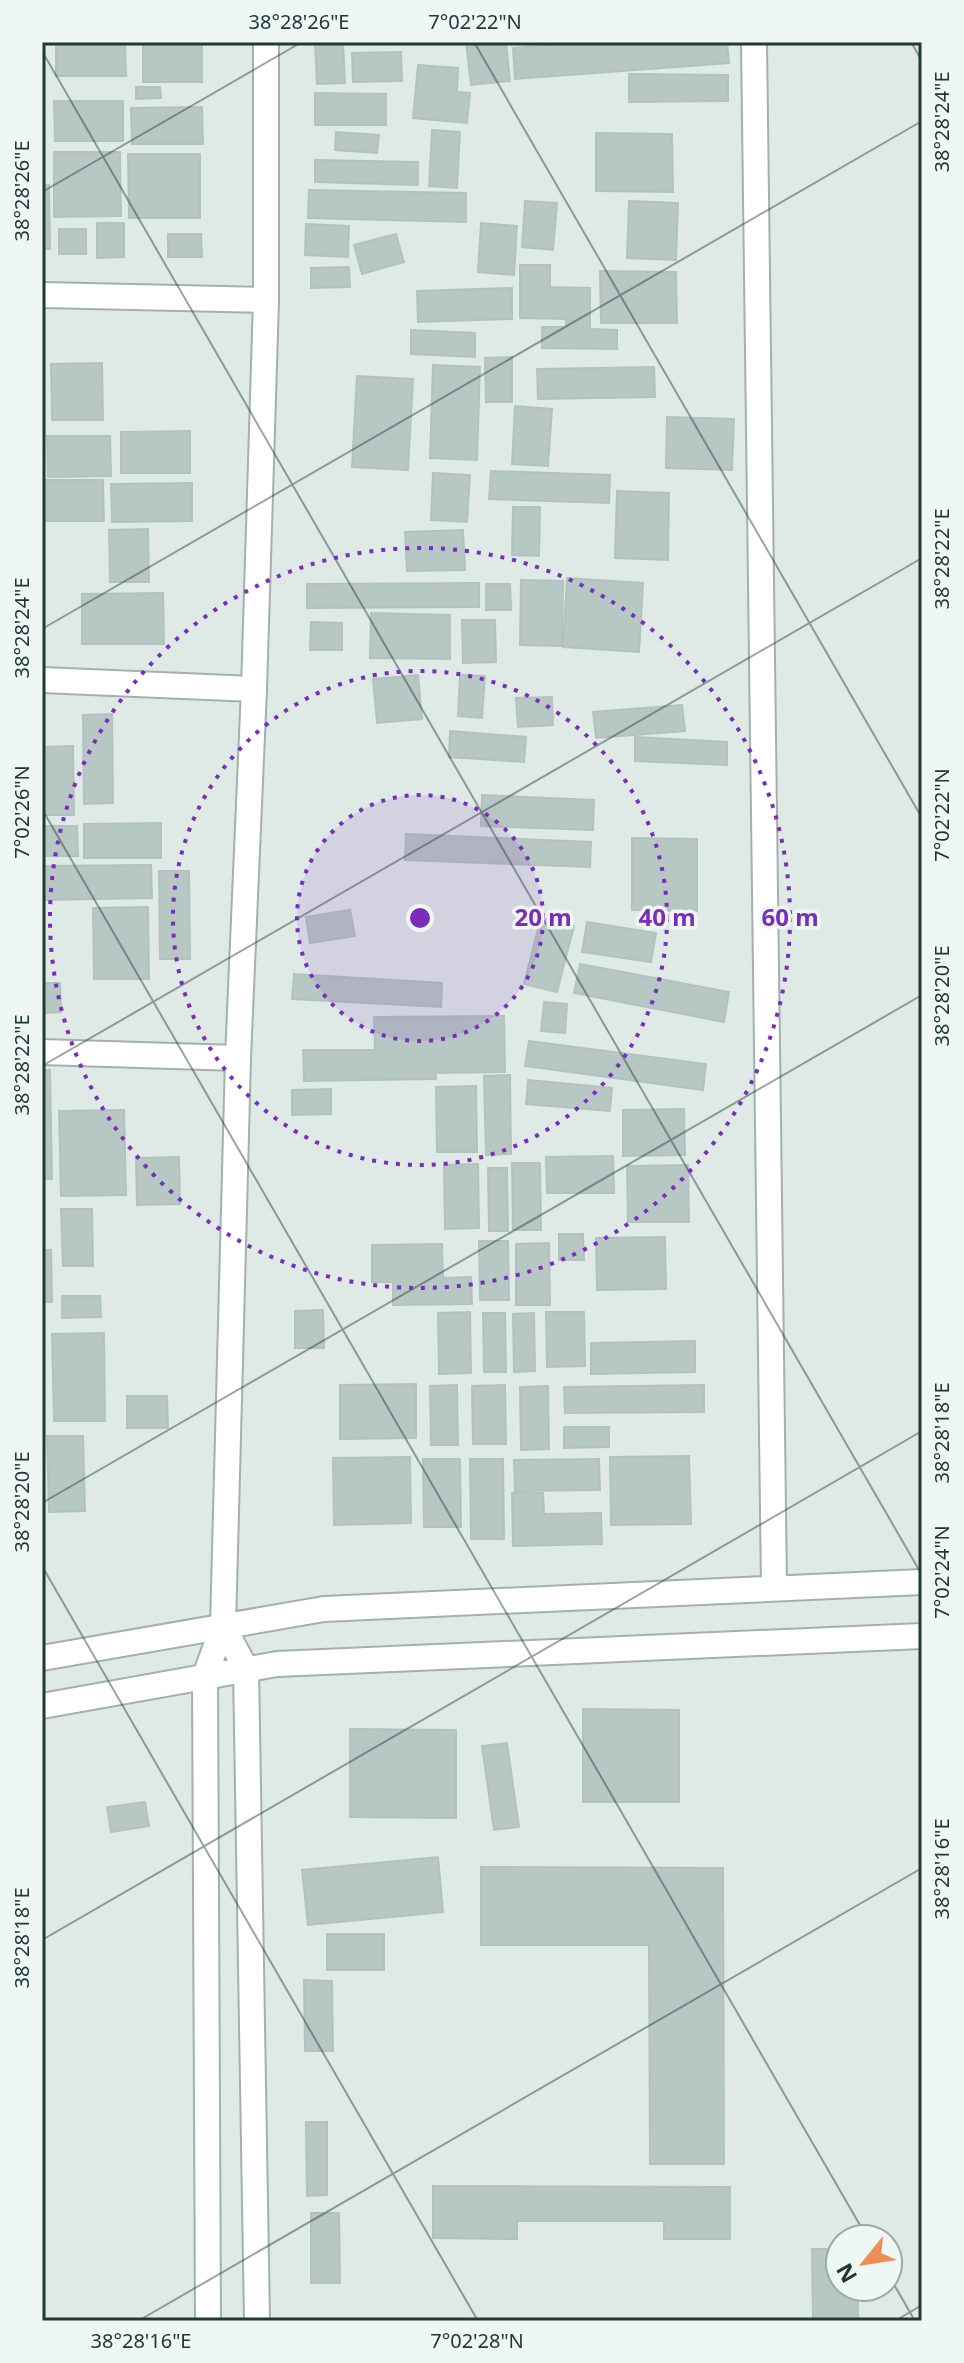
<svg xmlns="http://www.w3.org/2000/svg" width="964" height="2363" viewBox="0 0 964 2363" font-family="'Noto Sans',sans-serif">
<style>
.building{fill:#b7c7c3;stroke:#b2c3be;stroke-width:2}
.lines{fill:none;stroke-linecap:round;stroke-linejoin:round}
.minor-casing{stroke:#a2b1ae;stroke-width:28}
.tertiary-casing{stroke:#a2b1ae;stroke-width:28}
.minor{stroke:#fff;stroke-width:24}
.tertiary{stroke:#fff;stroke-width:24}
.ticks{fill:none;stroke:#203936;stroke-width:2;stroke-opacity:0.45}
.ring{fill:none;stroke:#7b2cbf;stroke-width:4;stroke-dasharray:4 8}
.centre{fill:#7b2cbf;stroke:#eff7f4;stroke-width:4}
.ring-label{font-size:24px;text-anchor:middle;font-weight:bold;fill:#7b2cbf;stroke:#eff7f4;stroke-width:7;stroke-linejoin:round;paint-order:stroke}
.neatline{fill:none;stroke:#203936;stroke-width:3}
.ticks-label{font-size:20px;text-anchor:middle;fill:#203936}
</style>
<rect width="100%" height="100%" fill="#dfeae6"/>
<g class="building">
<path d="M56,42H125L126,76H56Z"/>
<rect x="143" y="42" width="59" height="40"/>
<path d="M315,42H343L345,83L317,84Z"/>
<path d="M466,42H506L510,81L471,85Z"/>
<path d="M598,42H727L729,63L515,79L513,48Z"/>
<path d="M401,52L402,81L353,82L352,53Z"/>
<path d="M418,65L458,68L457,92L470,93L467,123L413,118Z"/>
<path d="M629,74L728,75V101L629,102Z"/>
<path d="M136,87H160L161,98L136,99Z"/>
<path d="M315,93L386,94V125H315Z"/>
<path d="M54,101H123V141H55Z"/>
<path d="M202,107L203,144H132L131,108Z"/>
<path d="M432,130L460,132L457,188L429,186Z"/>
<path d="M336,132L379,135L377,153L335,150Z"/>
<path d="M596,133L672,134L673,192L596,191Z"/>
<path d="M54,152H120L121,216L54,217Z"/>
<path d="M128,154H200V218H129Z"/>
<path d="M315,160L418,162V185L315,182Z"/>
<path d="M42,185H49L50,249H42Z"/>
<path d="M309,190L466,193V222L308,218Z"/>
<path d="M525,201L557,203L553,250L522,247Z"/>
<path d="M629,201L678,203L676,260L627,258Z"/>
<path d="M97,223H124V257L97,258Z"/>
<path d="M481,223L517,226L514,275L478,272Z"/>
<path d="M306,224L349,226L348,257L305,255Z"/>
<rect x="59" y="229" width="27" height="25"/>
<path d="M168,234H201L202,257H168Z"/>
<path d="M396,234L404,262L362,274L354,245Z"/>
<path d="M520,265H550V287L590,288V329L617,330V349L542,348V327H566V319L520,318Z"/>
<path d="M349,267L350,287L311,288V268Z"/>
<path d="M600,271L676,272L677,323H601Z"/>
<path d="M512,288V319L418,322L417,291Z"/>
<path d="M411,330L475,333V357L411,354Z"/>
<path d="M512,357V402H486L485,358Z"/>
<path d="M102,363L103,420H52L51,364Z"/>
<path d="M433,365L480,367L477,460L430,458Z"/>
<path d="M654,367L655,397L538,399L537,369Z"/>
<path d="M357,376L413,379L408,470L352,467Z"/>
<path d="M515,406L552,409L548,466L512,464Z"/>
<path d="M667,417L734,419L732,470L666,468Z"/>
<path d="M190,431V473H121V432Z"/>
<path d="M47,436H110L111,476L48,477Z"/>
<path d="M491,471L610,475L609,503L489,499Z"/>
<path d="M433,473L470,475L467,522L431,520Z"/>
<path d="M42,480H103L104,521H42Z"/>
<path d="M192,483V521L112,522L111,484Z"/>
<path d="M617,491L669,493L668,560L615,558Z"/>
<path d="M513,507H540L539,556L512,555Z"/>
<path d="M148,529L149,582H110L109,530Z"/>
<path d="M463,530L465,570L407,571L405,532Z"/>
<path d="M567,578L643,583L639,652L563,647Z"/>
<path d="M521,580L563,581L562,646L520,645Z"/>
<path d="M479,583V607L307,608V584Z"/>
<path d="M486,584H510L511,610H486Z"/>
<path d="M163,593L164,644H82V594Z"/>
<path d="M371,613L450,615V659L370,658Z"/>
<path d="M462,620H495L496,662L463,663Z"/>
<path d="M311,622L342,623V650H310Z"/>
<path d="M418,675L422,719L377,723L373,679Z"/>
<path d="M460,675L485,676L482,718L458,716Z"/>
<path d="M552,697L553,725L518,727L516,698Z"/>
<path d="M682,705L685,731L596,738L593,712Z"/>
<path d="M112,714L113,803L84,804L83,715Z"/>
<path d="M450,731L526,737L524,762L449,757Z"/>
<path d="M635,737L727,742V765L635,761Z"/>
<path d="M73,746L74,815H42V747Z"/>
<path d="M482,795L594,800L593,830L481,826Z"/>
<path d="M161,823V858H84V824Z"/>
<path d="M42,826H77L78,856H42Z"/>
<path d="M406,834L591,842L590,867L405,860Z"/>
<path d="M632,838L697,839V911L632,910Z"/>
<path d="M151,865L152,898L42,900V866Z"/>
<path d="M159,871H189L190,959H160Z"/>
<path d="M148,907L149,979H94L93,908Z"/>
<path d="M350,910L355,936L310,943L306,917Z"/>
<path d="M541,917L574,926L557,992L524,984Z"/>
<path d="M587,922L656,933L651,962L582,952Z"/>
<path d="M580,964L729,992L724,1022L574,993Z"/>
<path d="M294,974L442,983L441,1007L292,999Z"/>
<path d="M42,983H60L61,1012L42,1013Z"/>
<path d="M544,1002L567,1004L565,1033L541,1031Z"/>
<path d="M504,1016L505,1072L436,1073V1079L304,1081L303,1050H375L374,1017Z"/>
<path d="M529,1041L706,1064L703,1090L525,1066Z"/>
<path d="M42,1070H50L52,1179H42Z"/>
<path d="M510,1075L511,1154L486,1155L484,1076Z"/>
<path d="M528,1080L612,1088L610,1111L526,1104Z"/>
<path d="M476,1086L477,1152H437L436,1087Z"/>
<path d="M331,1089V1114L292,1115V1090Z"/>
<path d="M684,1109L685,1155L623,1156V1110Z"/>
<path d="M124,1110L126,1195L61,1196L59,1111Z"/>
<path d="M613,1156L614,1193H547L546,1157Z"/>
<path d="M179,1157L180,1204L137,1205L136,1158Z"/>
<path d="M512,1163H540L541,1230H513Z"/>
<path d="M478,1164L479,1228L445,1229L444,1165Z"/>
<path d="M688,1165L689,1222H628L627,1166Z"/>
<path d="M488,1168H507L508,1231H489Z"/>
<path d="M61,1209H92L93,1266H63Z"/>
<path d="M559,1234H583L584,1260H559Z"/>
<path d="M665,1237L666,1289L597,1290L596,1238Z"/>
<path d="M479,1241H508L509,1300H480Z"/>
<path d="M549,1243L550,1305H516V1244Z"/>
<path d="M442,1244L443,1278L471,1277L472,1304L393,1305V1282H372V1245Z"/>
<path d="M42,1250H51L52,1302H42Z"/>
<path d="M62,1296H100L101,1317L62,1318Z"/>
<path d="M323,1310L324,1348H295V1311Z"/>
<path d="M470,1312L471,1373L439,1374L438,1313Z"/>
<path d="M546,1312H584L585,1366L547,1367Z"/>
<path d="M483,1313H505L506,1372H484Z"/>
<path d="M534,1313L535,1371L514,1372L513,1314Z"/>
<path d="M104,1333L105,1421H54L52,1334Z"/>
<path d="M695,1341V1372L591,1374V1343Z"/>
<path d="M416,1384V1438L340,1439V1385Z"/>
<path d="M457,1385L458,1445H431L430,1386Z"/>
<path d="M505,1385L506,1444H473L472,1386Z"/>
<path d="M704,1385V1412L565,1413L564,1387Z"/>
<path d="M548,1386L549,1449L521,1450L520,1387Z"/>
<path d="M127,1396H167L168,1428H127Z"/>
<path d="M564,1427H609V1447L564,1448Z"/>
<path d="M47,1436H83L85,1511L49,1512Z"/>
<path d="M689,1456L691,1524L611,1525L610,1457Z"/>
<path d="M410,1457L411,1523L334,1525L333,1458Z"/>
<path d="M423,1459H460L461,1527H424Z"/>
<path d="M470,1459H503L504,1539H471Z"/>
<path d="M599,1459L600,1490L515,1491L514,1460Z"/>
<path d="M512,1493H543L544,1514L601,1513L602,1544L513,1546Z"/>
<path d="M583,1709L679,1710V1802H583Z"/>
<path d="M350,1729L456,1730V1818L350,1817Z"/>
<path d="M507,1743L519,1827L494,1830L482,1746Z"/>
<path d="M145,1802L149,1826L111,1832L107,1807Z"/>
<path d="M438,1857L443,1912L308,1925L302,1870Z"/>
<path d="M481,1867L723,1868L724,2164H650L649,1945H481Z"/>
<rect x="327" y="1934" width="57" height="36"/>
<path d="M304,1980L332,1981L333,2051H305Z"/>
<path d="M306,2122H327V2195L307,2196Z"/>
<path d="M433,2186L730,2187V2239H664V2221H517V2239L433,2238Z"/>
<path d="M311,2213H339L340,2283H311Z"/>
<path d="M812,2249H840V2287H858V2321H813Z"/>
</g>
<g class="lines">
<defs>
<g id="minor">
<path d="M754,42L774,1587"/>
<path d="M42,295L266,300"/>
<path d="M42,680L254,689"/>
<path d="M42,1052L238,1058"/>
</g>
<g id="tertiary">
<path d="M223,1626L246,1669L257,2321"/>
<path d="M42,1658L324,1609L922,1582"/>
<path d="M42,1706L277,1664L922,1636"/>
<path d="M208,2321L205,1676L223,1626L238,1058L254,689L266,300V42"/>
</g>
</defs>
<use href="#minor" class="minor-casing"/>
<use href="#tertiary" class="tertiary-casing"/>
<use href="#minor" class="minor"/>
<use href="#tertiary" class="tertiary"/>
</g>
<path class="ticks" d="M474,42L922,818M911,42L922,61M42,51L922,1575M42,192L302,42M42,629L922,121M42,809L868,2239M42,1066L922,558M42,1503L922,995M42,1566L478,2321M42,1940L922,1431M888,2274L915,2321M138,2321L922,1868M895,2321L922,2305"/>
<circle cx="420" cy="918" r="123" fill="#7b2cbf" fill-opacity=".12"/>
<g class="ring">
<circle cx="420" cy="918" r="123"/>
<circle cx="420" cy="918" r="247"/>
<circle cx="420" cy="918" r="370"/>
</g>
<circle cx="420" cy="918" r="12" class="centre"/>
<g class="ring-label">
<text x="543" y="926">20 m</text>
<text x="667" y="926">40 m</text>
<text x="790" y="926">60 m</text>
</g>
<rect width="964" height="2363" fill="none" stroke="#eff7f4" stroke-width="88"/>
<g transform="translate(864 2263) rotate(240)"><circle r="38" fill="#eff7f4" stroke="#9caba8" stroke-width="2"/>
<path d="M0-6L14 30L0 20L-14 30Z" fill="#ef8f58"/>
<text y="-12" font-size="22" font-weight="bold" text-anchor="middle" fill="#203936">N</text>
</g>
<rect x="44" y="44" width="876" height="2275" class="neatline"/>
<g class="ticks-label">
<text x="299" y="29">38°28'26"E</text>
<text x="475" y="29">7°02'22"N</text>
<text transform="translate(942 122) rotate(-90)" y="7">38°28'24"E</text>
<text transform="translate(22 191) rotate(-90)" y="7">38°28'26"E</text>
<text transform="translate(942 559) rotate(-90)" y="7">38°28'22"E</text>
<text transform="translate(22 628) rotate(-90)" y="7">38°28'24"E</text>
<text transform="translate(22 812) rotate(-90)" y="7">7°02'26"N</text>
<text transform="translate(942 815) rotate(-90)" y="7">7°02'22"N</text>
<text transform="translate(942 996) rotate(-90)" y="7">38°28'20"E</text>
<text transform="translate(22 1065) rotate(-90)" y="7">38°28'22"E</text>
<text transform="translate(942 1433) rotate(-90)" y="7">38°28'18"E</text>
<text transform="translate(22 1502) rotate(-90)" y="7">38°28'20"E</text>
<text transform="translate(942 1572) rotate(-90)" y="7">7°02'24"N</text>
<text transform="translate(942 1869) rotate(-90)" y="7">38°28'16"E</text>
<text transform="translate(22 1938) rotate(-90)" y="7">38°28'18"E</text>
<text x="141" y="2348">38°28'16"E</text>
<text x="477" y="2348">7°02'28"N</text>
</g>
</svg>
